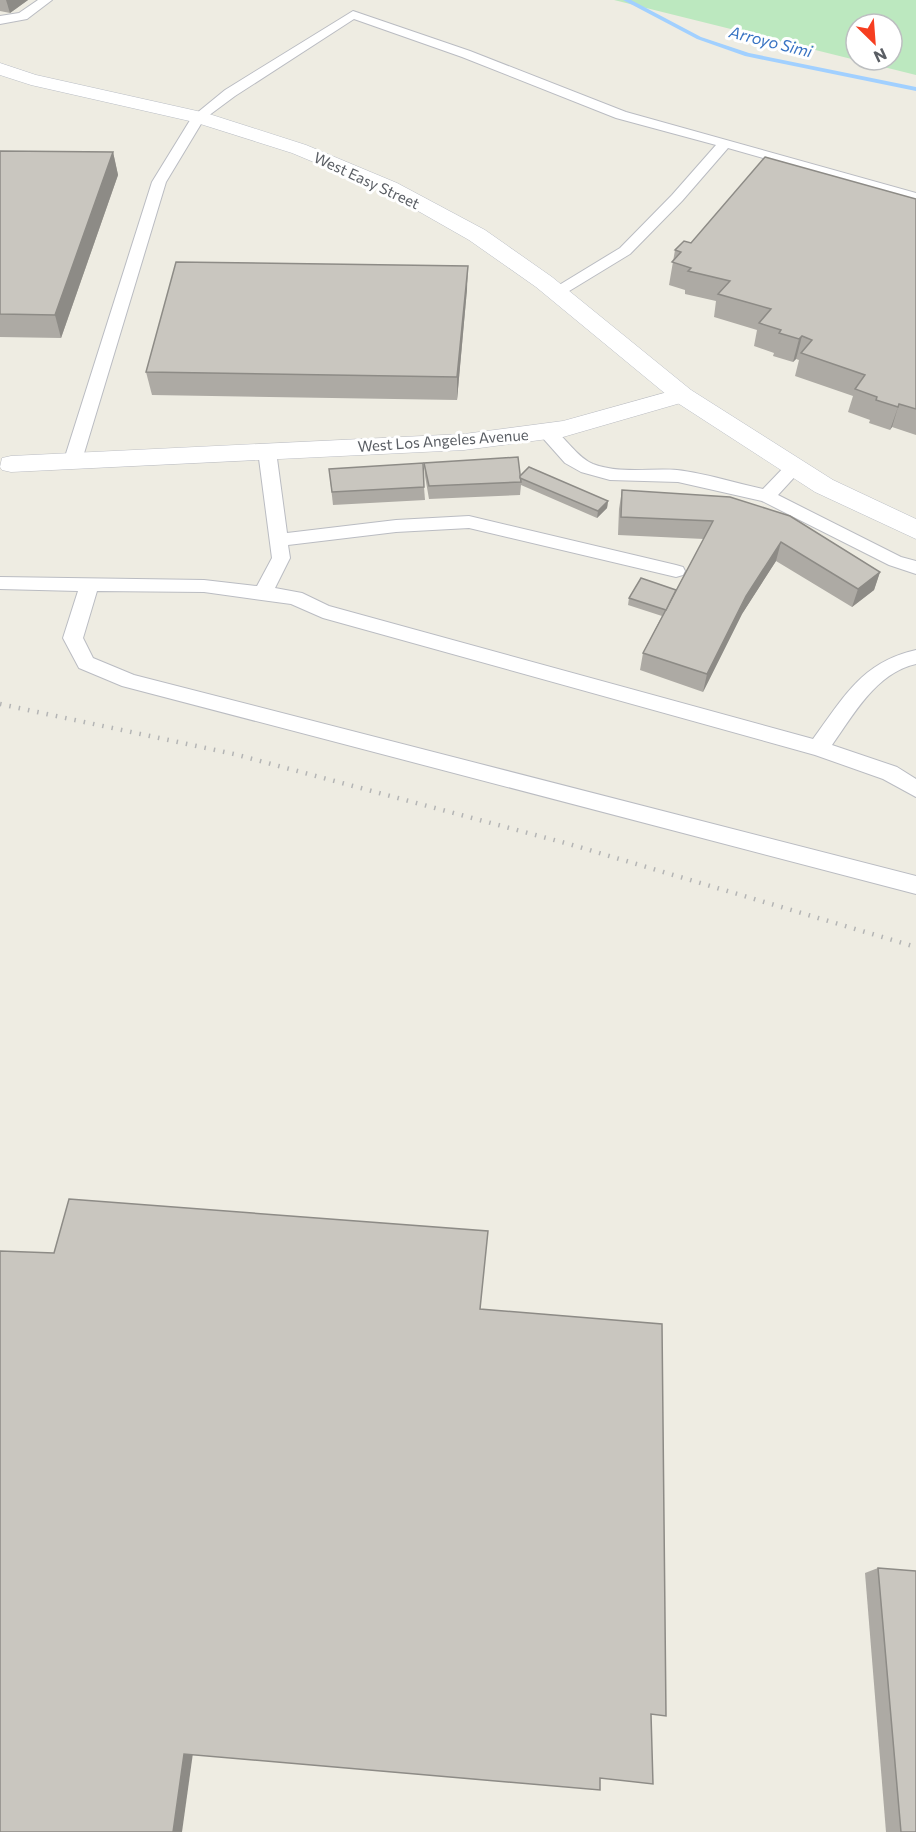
<svg xmlns="http://www.w3.org/2000/svg" width="916" height="1832" viewBox="0 0 916 1832" font-family="Commissioner,sans-serif">
<style>
.green{fill:#bce8bf;fill-rule:evenodd}
.lines{fill:none;stroke-linecap:round;stroke-linejoin:round}
.stream{fill:#a1d0ff;fill-rule:evenodd}
.lane-casing{stroke:#babcc2;stroke-width:2}
.street-casing{stroke:#babcc2;stroke-width:1}
.secondary-casing{stroke:#babec5;stroke-width:1}
.lane{fill:#fff;fill-rule:evenodd}
.street{fill:#fff;fill-rule:evenodd}
.secondary{fill:#fff;fill-rule:evenodd}
.rail{stroke:#b4b5b5;stroke-width:4.5;stroke-dasharray:1.5 8;stroke-linecap:butt}
.wall{fill:#adaaa4}
.shaded-wall{fill:#8d8b86}
.building{fill:#c9c6bf;stroke:#8d8b86;stroke-width:1.5}
.labels{text-anchor:middle;dominant-baseline:central;stroke-width:6;stroke-linejoin:round;paint-order:stroke}
.far-street-label{font-size:15px;fill:#5a5e64;stroke:#fff}
.far-water-label{font-size:16px;font-style:italic;fill:#3873c3;stroke:#fff}
</style>
<rect width="100%" height="100%" fill="#eeece2"/>
<path class="green" d="M614,0H916V75ZM856,24H892V60H856Z"/>
<g class="lines">
<path class="stream" d="M623,0H631L701,37L749,53L916,87V91L745,56L697,39Z"/>
<defs>
<g id="lane">
<path d="M38,0H52L27,19L0,24V16L19,13Z"/>
<path d="M353,11L470,51L626,112L916,193V201L728,148L682,201L630,254L561,296H551L548,293L551,290L620,248L672,195L716,145L616,118L462,57L354,19L235,96L204,119L166,182L82,460L79,464H67L64,460L152,182L192,117L225,90Z"/>
<path d="M547,427C563,431 574,456 593,464C619,474 650,468 677,470C705,473 735,483 763,489L788,463H800L803,467L800,471L778,495L901,557L916,561V574L889,565L762,501L678,482L610,480L581,472L565,463L541,436L539,432L541,428Z"/>
<path d="M267,446L273,447L276,451L287,533L396,520L469,516L676,565L683,567L685,571L683,575L676,577L469,528L396,532L288,545L290,558L275,588L302,593L329,606L813,739C844,697 862,662 916,650V664C876,673 854,714 832,745L897,767L916,779V797L883,779L815,755L323,618L291,604L204,592L97,591L83,638L93,658L134,675L916,876V894L122,686L79,668L63,638L78,591L0,589V577L204,580L257,586L272,558L258,451L261,447Z"/>
</g>
<path id="street" d="M682,388L691,390L694,395L691,400L563,437L464,450L11,472L2,470L0,467L2,458L11,456L464,434L563,421Z"/>
<path id="secondary" d="M0,63L36,75L206,113L306,145L397,183L485,230L552,277L691,390L833,480L916,519V539L815,492L673,400L536,287L469,240L383,191L292,153L194,122L31,85L0,75Z"/>
</defs>
<use href="#lane" class="lane-casing"/>
<use href="#street" class="street-casing"/>
<use href="#secondary" class="secondary-casing"/>
<use href="#lane" class="lane"/>
<use href="#street" class="street"/>
<use href="#secondary" class="secondary"/>
<path class="rail" d="M0,704L234,754L569,844L916,947"/>
</g>
<g class="wall">
<path d="M0,0H28L10,13L0,11Z"/>
<path d="M0,151L113,152L118,175L61,338L0,337Z"/>
<path d="M916,199V435L892,427L890,430L869,423L870,420L848,412L853,396L795,376L799,360L796,359L793,362L773,356L774,353L754,346L757,330L714,317L716,301L685,294V290L669,285L675,250L691,243Z"/>
<path d="M467,289L457,400L152,395L146,372Z"/>
<path d="M424,463L520,476L608,501L607,508L597,518L521,485L520,495L429,499L425,476Z"/>
<path d="M329,469L424,487L425,500L333,505Z"/>
<path d="M622,490L880,572L874,590L852,607L776,561L742,614L703,692L640,670L643,653L662,616L628,605L629,598L676,590L704,539L618,535L619,509Z"/>
<path d="M878,1568L916,1832H886L865,1573Z"/>
</g>
<g class="shaded-wall">
<path d="M6,0H28L10,13Z"/>
<path d="M113,152L118,175L61,338L55,315Z"/>
<path d="M468,266L467,289L457,400V377Z"/>
<path d="M802,336L796,359L793,362L799,339Z"/>
<path d="M899,404L892,427L890,430L898,407Z"/>
<path d="M608,501L607,508L597,518L598,511Z"/>
<path d="M781,542L776,561L742,614L703,692L707,674L746,596Z"/>
<path d="M880,572L874,590L852,607L858,589Z"/>
<path d="M193,1753L182,1832H173L184,1754Z"/>
</g>
<g class="building">
<path d="M0,151L113,152L55,315L0,314Z"/>
<path d="M765,157L916,199V409L899,404L898,407L876,400L877,397L855,389L865,375L801,353L812,340L802,336L799,339L779,333L781,330L759,323L771,309L718,294L730,281L688,271L691,268L672,262L681,252L675,250L684,241L691,243Z"/>
<path d="M176,262L468,266L457,377L146,372Z"/>
<path d="M518,457L521,482L429,486L424,463Z"/>
<path d="M423,463L424,487L332,492L329,469Z"/>
<path d="M529,467L608,501L598,511L520,478V476Z"/>
<path d="M622,490L730,497L790,516L880,572L858,589L781,542L746,596L707,674L643,653L713,521L621,517Z"/>
<path d="M641,578L676,590L666,610L629,598Z"/>
<path d="M69,1199L488,1231L480,1309L662,1324L666,1716L651,1714L653,1784L600,1778V1790L184,1754L173,1832H0V1251L54,1253Z"/>
<path d="M878,1568L916,1571V1832H901Z"/>
</g>
<g class="labels">
<g class="far-street-label">
<text transform="translate(367 180) rotate(25)">West Easy Street</text>
<text transform="translate(443 440) rotate(-4)">West Los Angeles Avenue</text>
</g>
<g class="far-water-label">
<text transform="translate(771 41) rotate(14)">Arroyo Simi</text>
</g>
</g>
<g transform="translate(874 42) rotate(155)"><circle r="28" fill="#ffffff" stroke="#bdbfc1" stroke-width="1.5"/>
<path d="M0-4.5L10 22L0 15L-10 22Z" fill="#f63e20"/>
<text y="-9" font-size="16" font-weight="bold" text-anchor="middle" fill="#5a5e64">N</text>
</g>
</svg>
